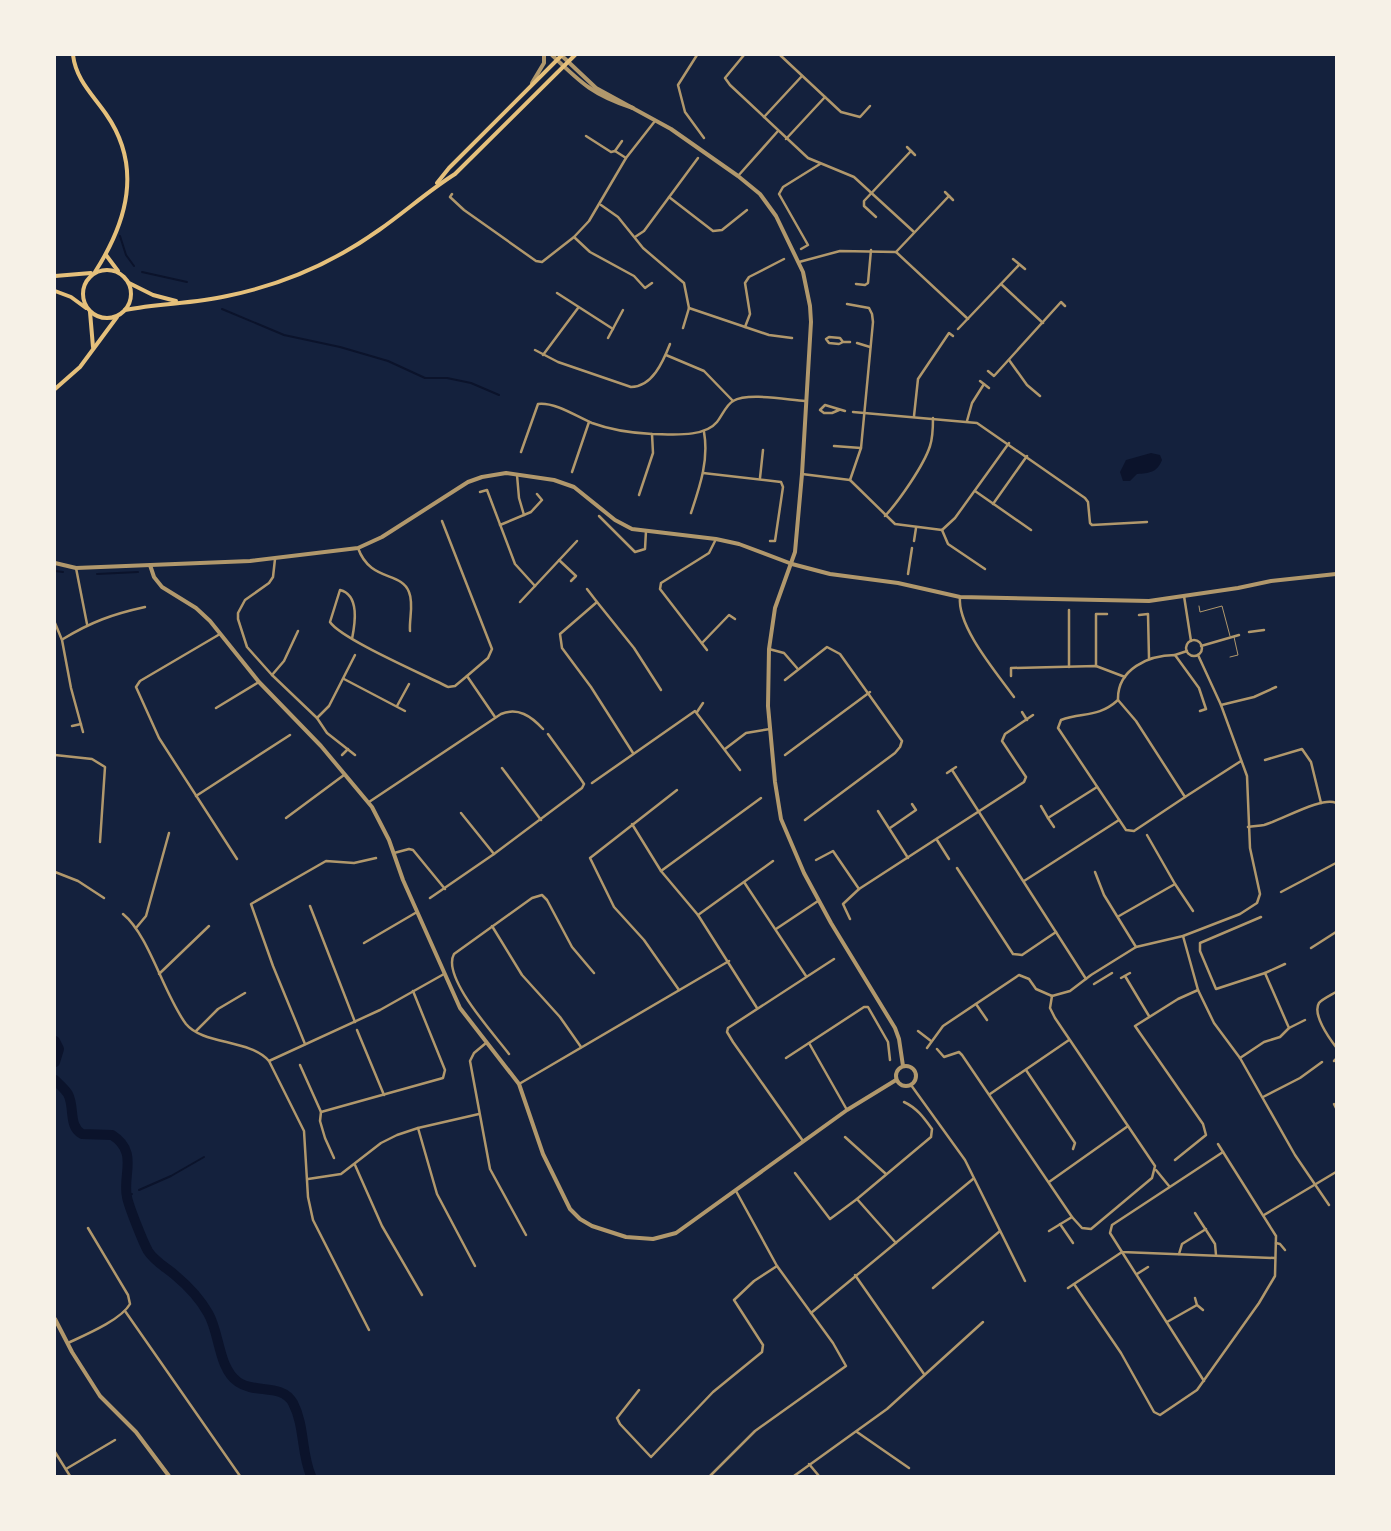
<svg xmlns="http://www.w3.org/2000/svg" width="1391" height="1531" viewBox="0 0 1391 1531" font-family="'DejaVu Sans',sans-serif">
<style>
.water{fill:#0b132b}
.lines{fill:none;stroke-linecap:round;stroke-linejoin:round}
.stream{stroke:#0b132b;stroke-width:2}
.river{stroke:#0b132b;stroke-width:10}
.service{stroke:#b1986c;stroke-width:1}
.minor{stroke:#b1986c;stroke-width:2.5}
.tertiary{stroke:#b1986c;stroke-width:4}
.secondary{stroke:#e5c07b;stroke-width:4}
</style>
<rect width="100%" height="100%" fill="#14213d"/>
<path class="water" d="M1151,453L1160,455L1162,460C1157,473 1149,473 1137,474L1130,481H1123L1120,472L1126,460Z"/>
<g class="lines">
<g class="stream">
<path d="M120,236L126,255L134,266"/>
<path d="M142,272L187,282"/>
<path d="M222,309L284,335L340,347L388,361L425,378H447L471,383L499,395"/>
<path d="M55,571L63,572"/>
<path d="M97,574L138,572"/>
<path d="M139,1190L171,1176L204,1157"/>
<path d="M126,1196L132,1194"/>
</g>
<g class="river">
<path d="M55,1041L59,1049L55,1062"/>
<path d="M55,1080C59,1084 65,1089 68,1094C75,1107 68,1126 82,1134L112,1135C139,1152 122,1175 127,1197C129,1207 143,1242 148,1251C154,1261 167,1268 176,1276C188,1286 200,1299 208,1313C220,1333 218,1368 238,1382C255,1394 282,1383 293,1403C305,1426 301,1453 311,1476"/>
</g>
<g class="service">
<path d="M1199,606L1200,612L1222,606L1230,636"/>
<path d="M1230,657L1238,655L1234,637"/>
</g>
<g class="minor">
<path d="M697,55L678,85L685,112L704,138"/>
<path d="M744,55L725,78L730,85L808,158L854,177L914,232"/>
<path d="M780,55L841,112L860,117L870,106"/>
<path d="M764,117L802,76"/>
<path d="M586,136L611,152L615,151L626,158"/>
<path d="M786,139L825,97"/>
<path d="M907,147L915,155"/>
<path d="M615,151L622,141"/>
<path d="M738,176L778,131"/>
<path d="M945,192L953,200"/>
<path d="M452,194L450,197L464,210L536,261L542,262L574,237L589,221L626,158L655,121"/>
<path d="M669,197L713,231L722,230L747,210"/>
<path d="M601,205L618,217L643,248L684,283L689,308L683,328"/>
<path d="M876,217L864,206V201L911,151"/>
<path d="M574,237L590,252L634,276L645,288L652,283"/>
<path d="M635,237L644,231L698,158"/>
<path d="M801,249L808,245L779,194L783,187L820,164"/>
<path d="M896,252L968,319"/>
<path d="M1013,259L1025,269"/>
<path d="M799,262L840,251L896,252L949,196"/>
<path d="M856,284L865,285L868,283L871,250"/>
<path d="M1001,284L1043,323"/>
<path d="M557,293L613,329"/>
<path d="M847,304L869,308L872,314L873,322L861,448L850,480"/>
<path d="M689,308L769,335L792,338"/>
<path d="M745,327L750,314L745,283L749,277L784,259"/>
<path d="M958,329L1019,265"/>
<path d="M608,338L623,310"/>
<path d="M843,342L839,344L829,343L826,339L829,337L840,338L843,342H850"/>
<path d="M857,343L870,347"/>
<path d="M535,350L558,362L631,387C652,387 663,362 670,344"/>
<path d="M543,355L578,308"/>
<path d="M666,355L704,371L733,401"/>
<path d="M1009,360L1027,385L1040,396"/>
<path d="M988,371L994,376L1061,302L1065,306"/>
<path d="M980,381L989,388"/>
<path d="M839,410L832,413H824L820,410L825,405L845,411"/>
<path d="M853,412L977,423L1085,498L1088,502L1090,523L1092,525L1147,522"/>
<path d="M914,416L918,379L949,333L953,336"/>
<path d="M967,421L972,403L984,384"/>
<path d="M834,446L861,448"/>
<path d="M521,452L538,404C556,402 577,417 592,423C611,430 631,433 652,434C671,434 704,438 717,422C722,416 726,405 733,401C748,392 788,400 805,401"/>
<path d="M572,472L589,422"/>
<path d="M703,473L781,482L783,487L775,541H770"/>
<path d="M802,474L850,480L895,524L942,530"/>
<path d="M517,475L519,498L524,515"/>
<path d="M760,478L763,450"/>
<path d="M975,491L1031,530"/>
<path d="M480,492L487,490L515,564L535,586"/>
<path d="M639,495L653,453L652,434"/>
<path d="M993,504L1027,456"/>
<path d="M691,513C700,486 709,460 704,432"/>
<path d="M599,516L635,552L645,549L646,531"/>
<path d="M885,516C899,501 924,465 930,446C933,437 933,427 933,418"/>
<path d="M442,521L492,649L488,658L467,676"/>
<path d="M500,525L531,512L542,500L537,494"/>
<path d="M942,530L955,518L1009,443"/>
<path d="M942,530L948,544L985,569"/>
<path d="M914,541L916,528"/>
<path d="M358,548C370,582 401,571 409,592C414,604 409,619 410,631"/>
<path d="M275,559L273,577L269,583L245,600L238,613V619L247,647L272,675L317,718L327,733L355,755"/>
<path d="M559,560L576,576L571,581"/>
<path d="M76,568L87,624"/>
<path d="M908,574L912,548"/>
<path d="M587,589L597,602"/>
<path d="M1184,596L1191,641"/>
<path d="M960,597C957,627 997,673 1014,697"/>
<path d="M520,602L577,541"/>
<path d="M1139,615L1148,614L1149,658"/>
<path d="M55,623L62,640L71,688L83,732"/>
<path d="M1249,632L1264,630"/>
<path d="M220,634L140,681L136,687L159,738L237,859"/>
<path d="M63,639C91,622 113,614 145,607"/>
<path d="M352,639C355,624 360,595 340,590L330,622C341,639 425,675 448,687L455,686L467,676L495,717"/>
<circle cx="1194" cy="648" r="8"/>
<path d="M702,643L729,615L735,619"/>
<path d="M1201,646L1239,635"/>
<path d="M769,649L784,653L797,668"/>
<path d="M707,650L660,589L661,583L709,553L716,539"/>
<path d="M1175,655L1187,651"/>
<path d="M1096,666V614H1107"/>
<path d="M1069,667V610"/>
<path d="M272,675L284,661L298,631"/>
<path d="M1011,676V668L1096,666L1125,677"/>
<path d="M344,679L405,711"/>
<path d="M785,680L827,647L840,654L902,741L900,747L895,753L805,820"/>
<path d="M1118,700C1098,718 1083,712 1061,720L1058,728L1126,830L1134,831L1185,797"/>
<path d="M1221,705L1254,697L1276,687"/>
<path d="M397,706L409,684"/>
<path d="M216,708L259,682"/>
<path d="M1200,711L1206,709L1199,688L1175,655C1149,655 1117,669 1118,700L1136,721L1185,797L1241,761"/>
<path d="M697,712L703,703"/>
<path d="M1022,712L1027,720"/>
<path d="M317,718L329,706L355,655"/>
<path d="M72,726L81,724"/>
<path d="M725,749L746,733L770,729"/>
<path d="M633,753L591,687L562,648L560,634L597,602L634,648L661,690"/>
<path d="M55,755L92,759L105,767L100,842"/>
<path d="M342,755L348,749"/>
<path d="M785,755L870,692"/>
<path d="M1265,760L1302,749L1311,762L1321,803"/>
<path d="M502,768L541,820"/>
<path d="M952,770L1086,979"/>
<path d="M947,773L956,767"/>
<path d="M592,783L695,711L740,770"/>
<path d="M677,790L590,858L614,907L644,940L679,990"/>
<path d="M196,796L290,735"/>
<path d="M369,802L501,714C518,707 531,716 543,729"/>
<path d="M1041,806L1048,818"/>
<path d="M878,811L908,858"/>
<path d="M461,813L494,854"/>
<path d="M286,818L344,775"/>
<path d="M632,824L661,871L698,915L757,1008"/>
<path d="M1054,827L1048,818L1097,787"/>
<path d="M1248,827C1253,826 1259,826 1264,825C1280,821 1322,796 1336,803"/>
<path d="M890,828L916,810L912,804"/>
<path d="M1147,835L1175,884"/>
<path d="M937,840L949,859"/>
<path d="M394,853L409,849L413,850L445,889"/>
<path d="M816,860L833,851L859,889"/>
<path d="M957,868L1013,954L1022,955L1056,932"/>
<path d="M661,871L761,798"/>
<path d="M55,872L78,881L104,898"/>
<path d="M1095,872L1104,895L1136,947"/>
<path d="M1024,881L1119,820"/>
<path d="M744,882L806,976"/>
<path d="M1281,892L1336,863"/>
<path d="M430,898L494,854L582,788L584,784L580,778L548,734"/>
<path d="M310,906L355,1022"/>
<path d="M123,914C149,935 164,995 186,1024C203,1045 250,1039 269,1061L304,1131L308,1197L313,1220L369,1330"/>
<path d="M698,915L773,861"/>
<path d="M1119,916L1175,884L1193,911"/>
<path d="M850,919L843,904L859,889L1024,782L1026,777L1002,741L1005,734L1033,715"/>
<path d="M492,926L522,975L560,1017L581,1047"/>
<path d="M136,928L146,916L169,833"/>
<path d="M776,929L818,901"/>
<path d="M1183,936L1198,990L1214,1023L1240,1058L1295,1155L1329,1205"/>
<path d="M364,943L417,912"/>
<path d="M1311,948L1336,932"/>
<path d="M1265,973L1285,964"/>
<path d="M159,974L209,926"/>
<path d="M1125,976L1149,1016"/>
<path d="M1121,978L1130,973"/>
<path d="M1094,984L1112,973"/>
<path d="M1336,992C1331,995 1322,999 1319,1003C1312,1014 1329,1038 1336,1047"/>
<path d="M1052,996L1070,991L1091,975L1136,947L1183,936L1240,914L1257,903L1260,894L1250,848L1247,776L1221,705L1198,655"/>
<path d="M976,1004L987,1020"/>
<path d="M1289,1028L1305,1020"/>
<path d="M357,1030L384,1095"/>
<path d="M196,1031L218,1009L245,993"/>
<path d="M918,1031L931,1041"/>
<path d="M486,1043L474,1053L470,1061L490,1169L526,1235"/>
<path d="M809,1043L847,1110"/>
<path d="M305,1044L273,966L251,904L326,861L354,863L376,858"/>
<path d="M927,1048L943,1026L1019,975L1029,979L1036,989L1052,996"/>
<path d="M937,1049L944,1057L959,1052L962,1055L1072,1217L1082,1228L1091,1229L1152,1178L1155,1166L1055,1018L1050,1008L1052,996"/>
<path d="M509,1054C495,1035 441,977 454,954L532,898L542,895L547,900L572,947L594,973"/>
<path d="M786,1058L864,1007H868L888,1042L890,1060"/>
<path d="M1240,1058L1264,1042L1280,1037L1289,1028L1265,973L1216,989L1200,951V943L1261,917"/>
<path d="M269,1061L380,1010L444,974"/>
<path d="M1334,1061L1336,1059"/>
<path d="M300,1065L321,1112L320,1121L325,1138L334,1158"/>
<path d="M1026,1070L1075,1143L1073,1149"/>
<path d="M519,1084L729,961"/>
<path d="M911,1085L965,1160L1025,1281"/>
<path d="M990,1094L1069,1040"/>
<path d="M1263,1097L1300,1078L1322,1062"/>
<path d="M1334,1104L1336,1108"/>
<path d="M321,1112L443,1078L445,1070L413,991"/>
<path d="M418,1128L437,1194L475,1266"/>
<path d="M845,1137L886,1174"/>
<path d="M803,1141L733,1042L727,1032L728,1028L834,959"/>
<path d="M1223,1152L1112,1225L1110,1233L1122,1252L1275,1258"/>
<path d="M1175,1160L1206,1135L1203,1124L1135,1026L1178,999L1198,990"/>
<path d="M355,1165L382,1226L422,1295"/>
<path d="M1156,1170L1169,1186"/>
<path d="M795,1173L830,1219L857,1199L896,1243"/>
<path d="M308,1179L341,1174L381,1143L397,1135L418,1128L479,1114"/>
<path d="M1049,1182L1128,1126"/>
<path d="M857,1199L931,1137L932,1129C924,1118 917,1108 904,1102"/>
<path d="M1195,1213L1215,1244L1216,1255"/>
<path d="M1264,1215L1336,1172"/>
<path d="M1060,1224L1073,1243"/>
<path d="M1049,1231L1072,1217"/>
<path d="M1276,1243L1280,1244L1285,1250"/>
<path d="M1179,1254L1182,1244L1206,1229"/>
<path d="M1137,1274L1148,1267"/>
<path d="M855,1275L924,1374"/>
<path d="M1074,1284L1121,1353L1154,1412L1160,1415L1197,1390L1259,1303L1275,1276L1276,1236L1218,1144"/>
<path d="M933,1288L1000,1231"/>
<path d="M1068,1288L1122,1252L1204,1381"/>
<path d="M1195,1298L1197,1305L1203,1310"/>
<path d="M125,1311L240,1476"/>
<path d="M811,1313L973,1179"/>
<path d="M1167,1322L1197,1305"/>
<path d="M68,1343C85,1335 121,1320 130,1304L128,1295L88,1228"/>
<path d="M639,1390L617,1418L620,1424L651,1457L713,1392L762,1352L763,1345L734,1300L754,1281L777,1266"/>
<path d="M857,1432L909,1468"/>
<path d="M55,1452L70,1476"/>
<path d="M809,1464L819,1476"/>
<path d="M66,1469L115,1440"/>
<path d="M710,1476L755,1431L846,1366L833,1343L777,1266L736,1191"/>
<path d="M794,1476L887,1409L983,1322"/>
</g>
<g class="tertiary">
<path d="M552,55C581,83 593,95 633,108"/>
<path d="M561,55L596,88L671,129L738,176L760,194L776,216L803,272L810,306L811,322L802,474L795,552L775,608L769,649L768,706L775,782L781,819L804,873L831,923L895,1028L899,1039L903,1066"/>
<path d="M532,83L544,63V55"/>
<path d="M55,563L76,568L250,561L358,548L382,537L468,482L482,477L506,473L554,480L574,487L615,520L632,529L716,539L739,544L792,564L830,574L898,583L960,597L1149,601L1238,588L1271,581L1336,574"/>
<path d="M150,565L154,577L162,587L196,608L210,621L259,682L321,746L372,807L389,840L403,880L460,1008L519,1084L543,1154L570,1209L580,1219L592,1226L626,1237L653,1239L676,1233L847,1110L896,1080"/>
<circle cx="906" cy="1076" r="10"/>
<path d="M55,1319L72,1352L100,1396L136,1432L169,1476"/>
</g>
<g class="secondary">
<path d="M73,55C76,80 93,95 106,114C143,167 127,222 95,272"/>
<path d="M437,183L449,168L562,55"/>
<path d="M106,255L118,271"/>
<circle cx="107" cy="294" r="24"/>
<path d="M55,276L91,273"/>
<path d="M129,283L153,295L176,301"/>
<path d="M55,291L71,297L86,308"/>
<path d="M125,310C159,303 193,304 227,296C281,285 334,262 379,230C405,212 428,191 455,174L575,55"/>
<path d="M90,312L93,347"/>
<path d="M55,389L80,367L117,317"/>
</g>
</g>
<rect width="1391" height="1531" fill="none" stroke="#f6f1e7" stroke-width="112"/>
</svg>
